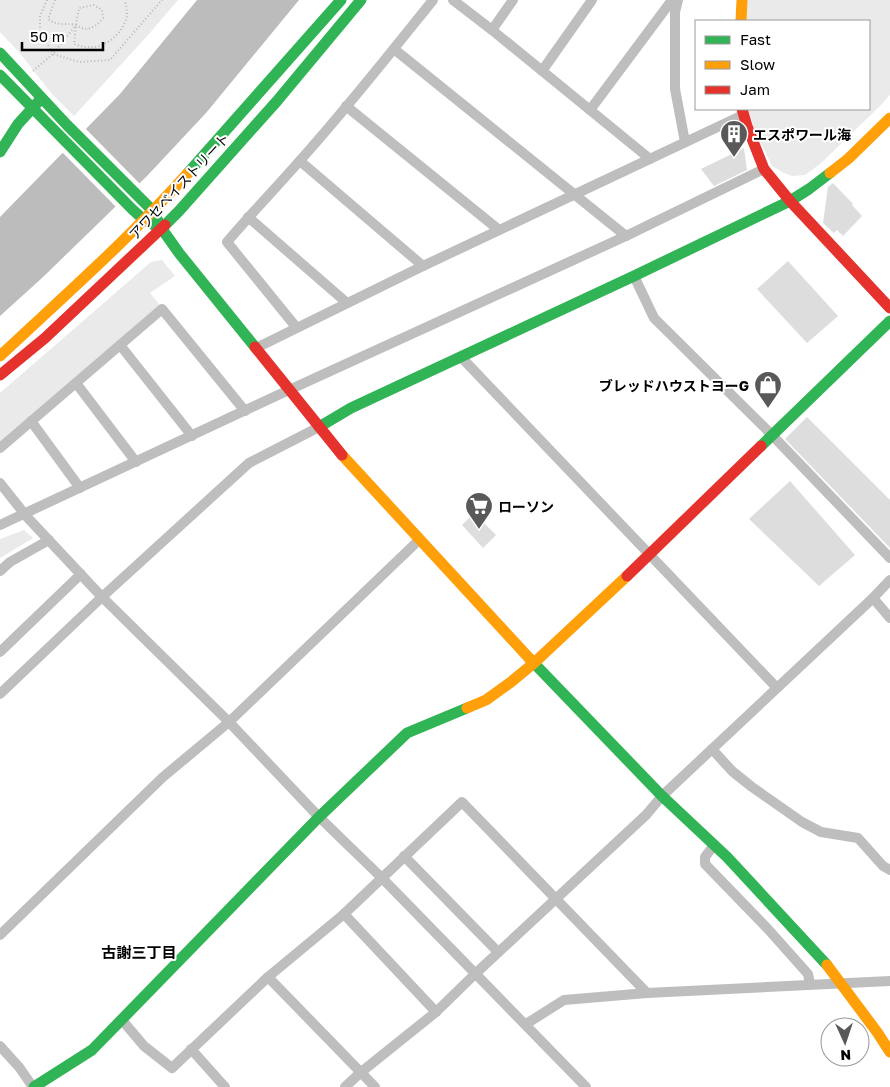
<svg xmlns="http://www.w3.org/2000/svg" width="890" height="1087" viewBox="0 0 890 1087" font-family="'Golos Text','Noto Sans JP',sans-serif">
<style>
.green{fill:#eaeaea}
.water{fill:#bcbcbc}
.pier{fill:#fff}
.building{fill:#ddd}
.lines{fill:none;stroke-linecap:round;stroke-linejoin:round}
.path{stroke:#b8b8b8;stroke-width:2;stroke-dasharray:1 2.5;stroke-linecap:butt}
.street{stroke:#bebebe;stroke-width:10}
.fast{stroke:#30b455;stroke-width:11}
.slow{stroke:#ff9f0a;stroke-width:11}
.jam{stroke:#e5322d;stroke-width:11}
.slow-bridge{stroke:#ff9f0a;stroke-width:11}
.labels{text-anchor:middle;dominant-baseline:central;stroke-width:4;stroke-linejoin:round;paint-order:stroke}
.poi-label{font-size:14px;font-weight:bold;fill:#000;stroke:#fff;text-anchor:start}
.street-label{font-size:14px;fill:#000;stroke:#fff}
.neighbourhood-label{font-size:15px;font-weight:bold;fill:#000;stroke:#fff}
</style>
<rect width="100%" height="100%" fill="#fff"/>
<g class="green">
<path d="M0,0H178L148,35L74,116L52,94L18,51L0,32Z"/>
<path d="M746,0H890V95L880,106L820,164L805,175L792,176L784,173L772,166L755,131L748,109H869V21H744Z"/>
<path d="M162,260L175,276L150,293L162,308L0,446V393L151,262Z"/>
<path d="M24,530L33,538L0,558V539Z"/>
</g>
<path class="water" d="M197,0H299L206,113L147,176L42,278L0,316V217L120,94Z"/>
<path class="pier" d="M84,127L141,185L117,208L61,151Z"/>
<g class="building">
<path d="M744,148L747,170L714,186L701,169Z"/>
<path d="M833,183L853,204L852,205L862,216L843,236L837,230L834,233L823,223L828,187Z"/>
<path d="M788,261L838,316L807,343L757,289Z"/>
<path d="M807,417L890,500V548L785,439Z"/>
<path d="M790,481L855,555L819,586L749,519Z"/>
<path d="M474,513L496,535L483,548L462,525Z"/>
</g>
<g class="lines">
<g class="path">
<path d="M47,0L40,16V32L53,54L79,62L110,60L162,0"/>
<path d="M55,0L48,19C59,27 63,22 75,25C78,26 80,28 82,28C91,31 98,24 103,18L102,10L94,5L79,8L76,25L74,44C78,45 82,47 86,47C104,50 123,34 127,16C127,11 126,4 125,0"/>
<path d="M33,71L53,54L76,25"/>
</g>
<g class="street">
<path d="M453,0L492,30L650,159"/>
<path d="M678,0L675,12V89L685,142"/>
<path d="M492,30L513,0"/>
<path d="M394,49L626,236"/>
<path d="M542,71L592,0"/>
<path d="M346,106L499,230"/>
<path d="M590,110L672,0"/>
<path d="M300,161L423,266"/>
<path d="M248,217L347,303"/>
<path d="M634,276L654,318L772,435L890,558"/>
<path d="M296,327L227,242C249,216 273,191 296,165C344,112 388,56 433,0"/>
<path d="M120,345L192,436"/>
<path d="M256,348L423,266L743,115"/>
<path d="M461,357L777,688"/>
<path d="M76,383L136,462"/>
<path d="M31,421L80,488"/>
<path d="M0,448L162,309L245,411"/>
<path d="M0,483L27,517L102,597L229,722L319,817L382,878L586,1087"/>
<path d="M0,525L278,395L626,236L764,169"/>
<path d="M0,571L10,562L49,540"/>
<path d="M873,598L890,618"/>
<path d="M0,652L81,574"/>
<path d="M0,694L102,597L249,463L319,427"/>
<path d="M712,749L732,771L752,787L802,822L821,832L858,838L883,866L890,870"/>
<path d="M714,845L705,857V864L767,928L808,974L810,984"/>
<path d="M404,856L498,952"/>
<path d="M344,914L436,1012"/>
<path d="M0,935L163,777L229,722L419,540"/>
<path d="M268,977L375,1087"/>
<path d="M122,1020L144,1046L172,1068L268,977L344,914L462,802L647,993"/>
<path d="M526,1024L564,1000L647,993L890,981"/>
<path d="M0,1046L19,1067L33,1087"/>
<path d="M191,1049L225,1087"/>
<path d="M345,1087L360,1073L436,1012L475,974L646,815L662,796L873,598L890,580"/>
</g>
<g class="fast">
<path d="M0,53L67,125L153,211L162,229L179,253L255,347"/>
<path d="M0,75L132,209L144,220L154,225"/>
<path d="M0,152L18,124L39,101"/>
<path d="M188,173L341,0"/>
<path d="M165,225L179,211L277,101L361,0"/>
<path d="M319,427L351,408L634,276L790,201L809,189L830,173"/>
<path d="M761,446L890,321"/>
<path d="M529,658L662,796L727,857L827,965"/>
<path d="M34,1087L92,1050L319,817L407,733L467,708"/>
</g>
<g class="slow">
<path d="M741,21L742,0"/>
<path d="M830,173L848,159L890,118"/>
<path d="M0,356C64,296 130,238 188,173"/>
<path d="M342,455L529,658"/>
<path d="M467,708L486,700L511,682L534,663L627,576"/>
</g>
<g class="jam">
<path d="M742,109L747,126L764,169L790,201L890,308"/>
<path d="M255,347L342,455"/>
<path d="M0,375L45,338L165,225"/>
<path d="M627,576L761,446"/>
</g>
<path class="slow-bridge" d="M827,965L877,1032L890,1052"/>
</g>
<defs>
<symbol id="building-pin" viewBox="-11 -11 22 30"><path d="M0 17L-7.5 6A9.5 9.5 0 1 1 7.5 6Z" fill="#595959" stroke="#fff"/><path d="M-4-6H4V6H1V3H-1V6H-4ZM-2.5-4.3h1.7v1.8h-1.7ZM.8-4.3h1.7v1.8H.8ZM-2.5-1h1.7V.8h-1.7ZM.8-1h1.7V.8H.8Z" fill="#fff"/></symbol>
<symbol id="shop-pin" viewBox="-11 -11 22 30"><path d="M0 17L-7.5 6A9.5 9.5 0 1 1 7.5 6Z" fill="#595959" stroke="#fff"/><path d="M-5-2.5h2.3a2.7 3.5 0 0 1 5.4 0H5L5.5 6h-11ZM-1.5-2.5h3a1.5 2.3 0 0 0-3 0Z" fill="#fff"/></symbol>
<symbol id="supermarket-pin" viewBox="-11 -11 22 30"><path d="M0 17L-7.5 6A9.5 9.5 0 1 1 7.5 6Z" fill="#595959" stroke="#fff"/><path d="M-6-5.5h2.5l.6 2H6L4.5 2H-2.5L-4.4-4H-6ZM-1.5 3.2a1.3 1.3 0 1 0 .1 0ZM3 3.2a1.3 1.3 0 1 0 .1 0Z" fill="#fff"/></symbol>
</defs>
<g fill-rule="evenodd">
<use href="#building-pin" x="718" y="118" width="32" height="43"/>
<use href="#shop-pin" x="752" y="369" width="32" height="43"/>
<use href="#supermarket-pin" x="463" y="490" width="32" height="43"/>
</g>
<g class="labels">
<g class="poi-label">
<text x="753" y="134">エスポワール海</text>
<text x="749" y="385" text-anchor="end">ブレッドハウストヨーG</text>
<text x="498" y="506">ローソン</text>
</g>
<g class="street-label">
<text transform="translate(179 186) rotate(-47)">アワセベイストリート</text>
</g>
<g class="neighbourhood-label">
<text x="139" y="952">古謝三丁目</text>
</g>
</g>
<rect x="695" y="20" width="175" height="90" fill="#ffffff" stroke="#999999"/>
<rect x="705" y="36" width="25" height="8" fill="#30b455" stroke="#999999"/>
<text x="740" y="45" font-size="15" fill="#000000">Fast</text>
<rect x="705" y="61" width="25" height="8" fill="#ff9f0a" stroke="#999999"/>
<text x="740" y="70" font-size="15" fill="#000000">Slow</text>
<rect x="705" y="86" width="25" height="8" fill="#e5322d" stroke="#999999"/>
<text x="740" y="95" font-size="15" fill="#000000">Jam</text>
<g transform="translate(845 1042) rotate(177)"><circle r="24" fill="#ffffff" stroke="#999999"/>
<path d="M0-4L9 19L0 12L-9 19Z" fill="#595959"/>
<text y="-8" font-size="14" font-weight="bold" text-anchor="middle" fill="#000000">N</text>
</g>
<path d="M22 42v8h81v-8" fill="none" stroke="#000000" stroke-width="2.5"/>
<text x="30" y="42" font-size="15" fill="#000000" stroke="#ffffff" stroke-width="4" paint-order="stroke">50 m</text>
</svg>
